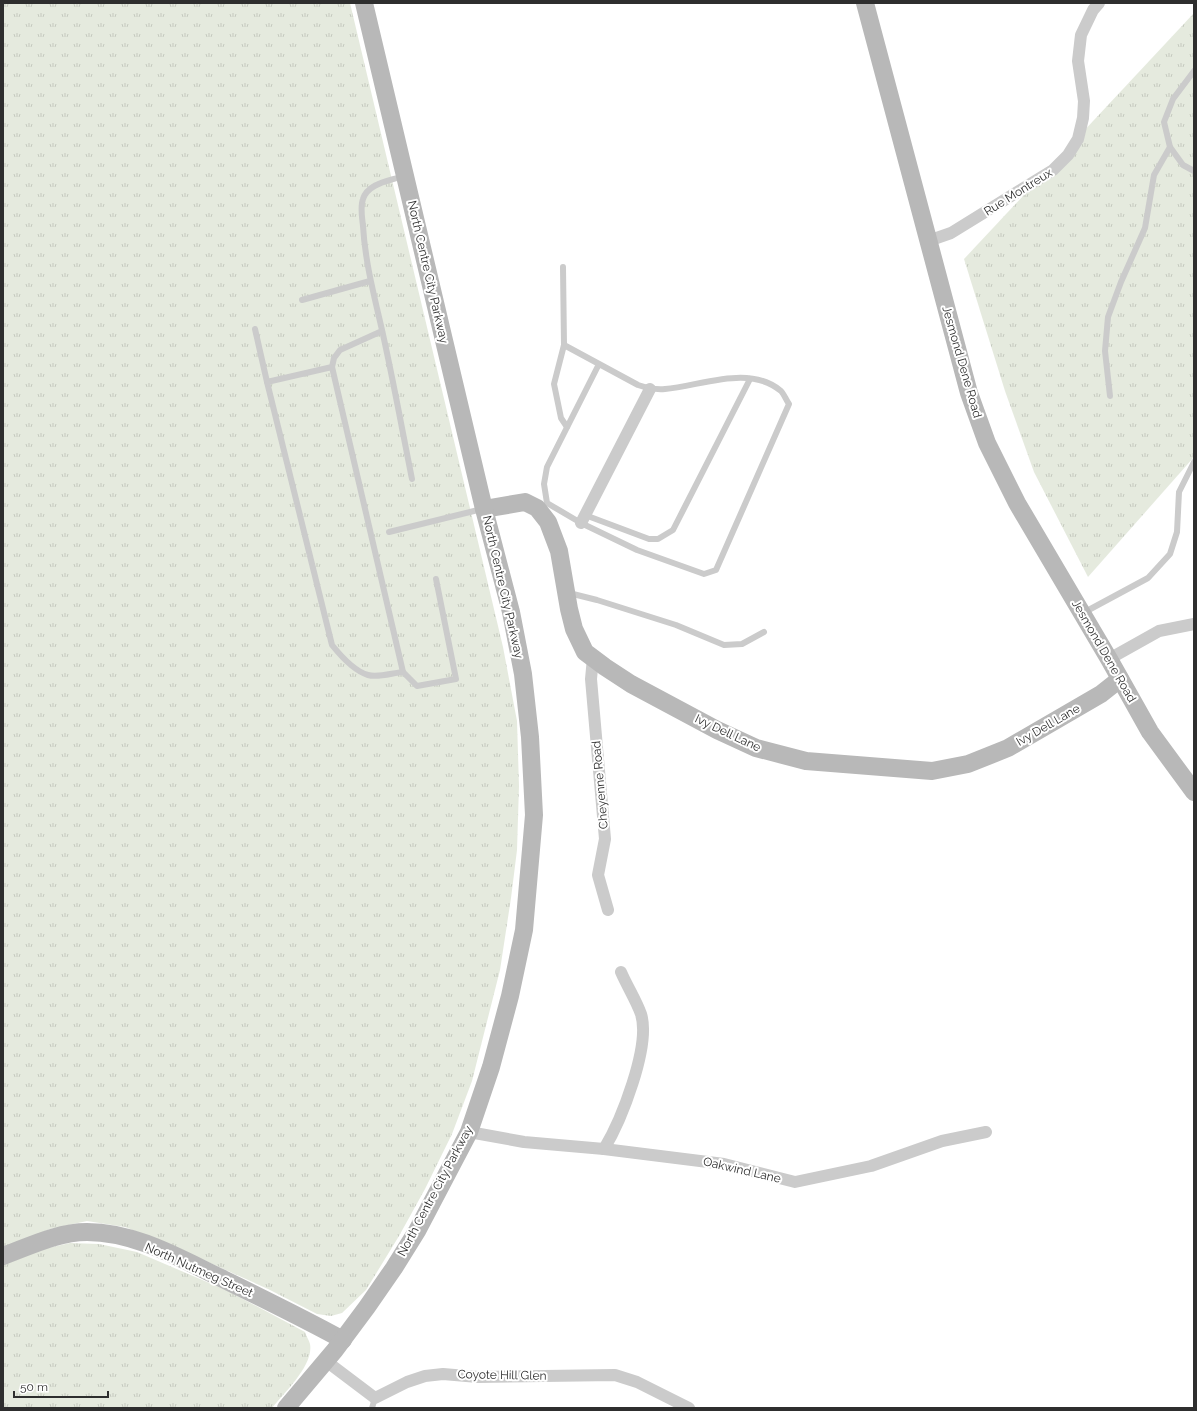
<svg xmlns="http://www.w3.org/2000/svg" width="1197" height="1411" viewBox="0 0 1197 1411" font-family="Raleway,sans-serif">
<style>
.grass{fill:url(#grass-tufts)}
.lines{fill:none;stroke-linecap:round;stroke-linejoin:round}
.lane{stroke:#cbcbcb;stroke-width:6}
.street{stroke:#cbcbcb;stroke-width:12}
.secondary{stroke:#b8b8b8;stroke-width:18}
.labels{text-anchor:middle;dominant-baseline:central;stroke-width:4;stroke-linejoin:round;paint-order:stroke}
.street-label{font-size:12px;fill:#2e2e2e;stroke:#fff}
</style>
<defs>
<pattern id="grass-tufts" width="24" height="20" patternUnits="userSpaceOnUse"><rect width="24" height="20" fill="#e5eade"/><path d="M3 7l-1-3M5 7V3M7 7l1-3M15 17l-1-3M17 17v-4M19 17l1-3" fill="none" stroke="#c5c9bf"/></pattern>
</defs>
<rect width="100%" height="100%" fill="#fff"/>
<g class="grass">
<path d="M3,3H350L503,647L517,721L519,786L517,850L511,898L500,970L472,1081L452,1134L425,1189L399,1236L366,1290L342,1313L331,1316L317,1314L268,1289L168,1244L125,1227L87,1221L50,1229L3,1249Z"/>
<path d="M1194,13V457L1088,577L1034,472L1005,391L964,259Z"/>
<path d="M70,1243L99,1244L137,1252L228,1291L305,1332C306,1336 309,1340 310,1344C314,1365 284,1393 272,1408H3V1265L44,1249Z"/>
</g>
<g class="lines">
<g class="lane">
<path d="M1170,147L1183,165L1194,171"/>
<path d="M403,176C390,181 368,183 363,199C360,207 362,217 363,226C365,261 374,295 382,330C393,379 402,429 412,479"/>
<path d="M563,267L564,345L554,384L561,418L567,427"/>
<path d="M302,300L370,281"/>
<path d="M255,329L267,382L332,367L334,358L340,350L382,331"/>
<path d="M564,345L638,385C647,388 656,390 665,389C701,386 749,364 781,391C784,394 786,400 789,404L716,570L704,574L637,550L581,523L547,503L544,484L547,467L599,364"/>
<path d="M267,382L332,645C340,655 354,671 368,675C378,678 392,673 403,672L332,367"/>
<path d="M1110,396L1105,351L1108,317L1121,282L1145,228L1154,175L1170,147L1164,122L1173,99L1194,71"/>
<path d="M585,515L649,539H658L673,530L750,379"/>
<path d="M389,532L482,509"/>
<path d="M569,593L597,600L676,625L724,645L742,644L764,632"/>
<path d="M1083,613L1148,578L1170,554L1177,532L1179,492L1194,462"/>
<path d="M403,672L417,686L456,679L436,579"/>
<path d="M372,1408L375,1398"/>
</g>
<g class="street">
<path d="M928,241L951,233L1053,170L1068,155L1078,139L1083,118L1084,101L1078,61L1081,35L1093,10L1099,3"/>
<path d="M581,523L650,389"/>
<path d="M593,658L591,679L605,839L598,875L608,910"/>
<path d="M1109,659L1159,631L1194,624"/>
<path d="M469,1132L524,1142L604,1149L724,1164L795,1182L871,1166L942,1141L986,1132"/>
<path d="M604,1149C621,1121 651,1046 641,1014C636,1000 627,986 621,972"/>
<path d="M326,1361L375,1398L407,1382L425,1376L443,1374L478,1377L615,1375L637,1382L689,1408"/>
</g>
<g class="secondary">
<path d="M865,3L969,393L987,443L1017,503L1109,659L1150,732L1194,792"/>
<path d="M484,509L525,502L537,508L548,522L559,551L569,609L574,629L585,652L605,667L631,684L717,730L756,748L806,761L932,771L968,764L1008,748L1101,694L1120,679"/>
<path d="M3,1256C30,1246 58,1232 87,1232C135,1232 179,1258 221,1278C262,1298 303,1318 343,1340"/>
<path d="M286,1408L335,1350L367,1307L394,1268L417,1231L469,1132L491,1067L510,996L524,930L534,815L530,737L523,674L511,612L484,509L364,3"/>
</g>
</g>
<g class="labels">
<g class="street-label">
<text transform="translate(1018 192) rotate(-32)">Rue Montreux</text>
<text transform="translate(428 272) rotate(77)">North Centre City Parkway</text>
<text transform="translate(962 362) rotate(74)">Jesmond Dene Road</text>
<text transform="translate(503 587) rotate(77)">North Centre City Parkway</text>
<text transform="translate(1104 651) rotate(60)">Jesmond Dene Road</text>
<text transform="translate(1048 725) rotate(-30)">Ivy Dell Lane</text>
<text transform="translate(728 733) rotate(25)">Ivy Dell Lane</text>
<text transform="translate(600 785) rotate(-95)">Cheyenne Road</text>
<text transform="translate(742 1170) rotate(13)">Oakwind Lane</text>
<text transform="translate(435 1191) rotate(-62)">North Centre City Parkway</text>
<text transform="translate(199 1270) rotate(24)">North Nutmeg Street</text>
<text transform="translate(502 1375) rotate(1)">Coyote Hill Glen</text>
</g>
</g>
<rect width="1197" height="1411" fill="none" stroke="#2e2e2e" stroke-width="8"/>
<path d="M14 1391v6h94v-6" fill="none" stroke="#2e2e2e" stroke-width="2"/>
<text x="20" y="1391" font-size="12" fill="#2e2e2e" stroke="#ffffff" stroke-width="3" paint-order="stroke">50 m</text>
</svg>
